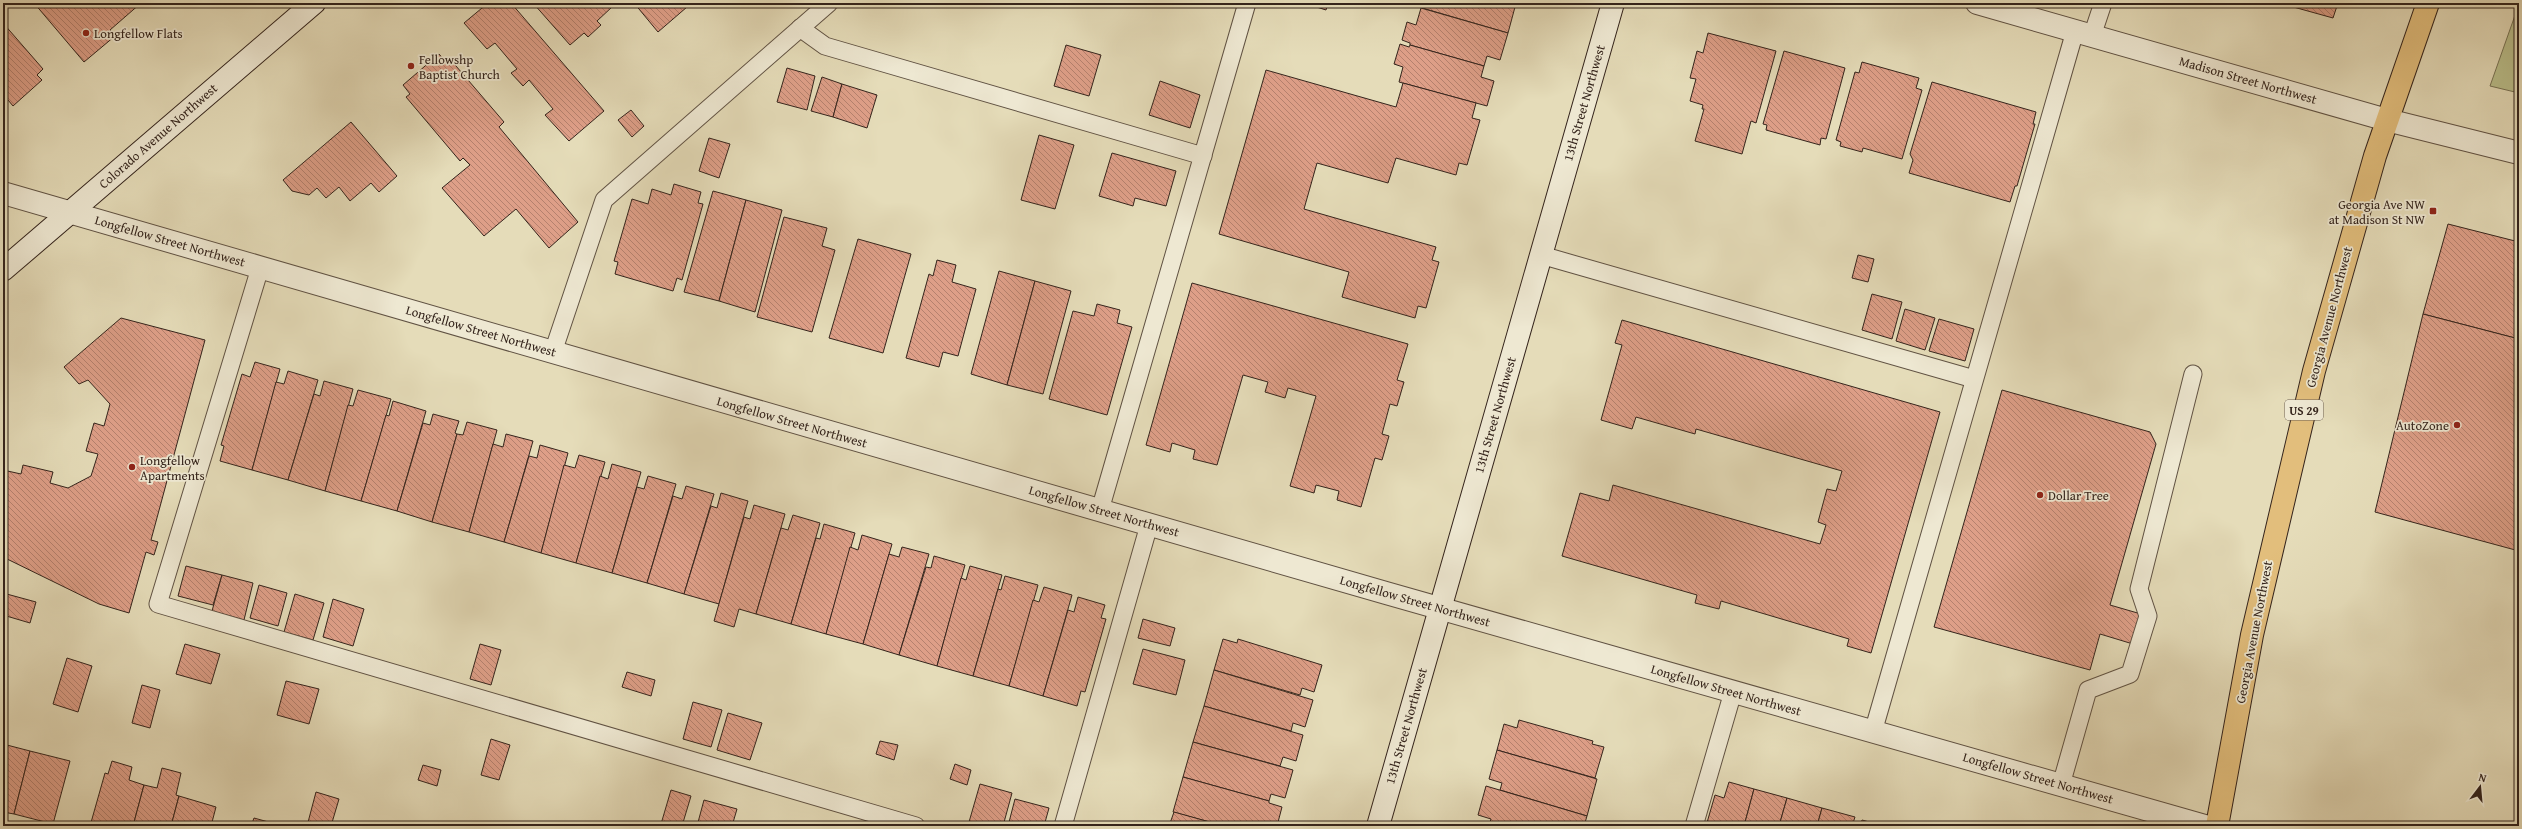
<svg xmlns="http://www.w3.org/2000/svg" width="2522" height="829" viewBox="0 0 2522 829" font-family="'Gentium Book Plus',serif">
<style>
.green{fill:#babf8b;stroke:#777254}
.building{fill:url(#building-back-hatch);stroke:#34241c}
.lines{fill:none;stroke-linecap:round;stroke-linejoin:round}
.lane-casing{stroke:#605243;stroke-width:19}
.street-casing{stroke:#605243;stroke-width:24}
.secondary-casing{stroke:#34241c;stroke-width:24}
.highway-casing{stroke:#34241c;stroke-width:24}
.lane{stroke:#eee8d2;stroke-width:17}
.street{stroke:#eee8d2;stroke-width:22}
.secondary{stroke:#eee8d2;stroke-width:22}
.highway{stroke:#e2be7c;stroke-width:22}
.poi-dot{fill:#8f2418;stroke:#eee8d2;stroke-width:1.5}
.labels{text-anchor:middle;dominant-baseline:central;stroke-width:3.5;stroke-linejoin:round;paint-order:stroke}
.shield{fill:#eee8d2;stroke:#6c5f53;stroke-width:1}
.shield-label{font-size:12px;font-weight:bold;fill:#34241c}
.poi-label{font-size:13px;fill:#34241c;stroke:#eee8d2;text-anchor:start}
.street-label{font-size:13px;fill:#34241c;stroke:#eee8d2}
</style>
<defs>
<pattern id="building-back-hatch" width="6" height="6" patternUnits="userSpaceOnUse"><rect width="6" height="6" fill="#de9f88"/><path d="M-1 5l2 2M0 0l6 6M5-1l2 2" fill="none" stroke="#b5816e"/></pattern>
</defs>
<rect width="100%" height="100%" fill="#e5dcb9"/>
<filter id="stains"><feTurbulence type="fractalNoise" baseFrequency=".005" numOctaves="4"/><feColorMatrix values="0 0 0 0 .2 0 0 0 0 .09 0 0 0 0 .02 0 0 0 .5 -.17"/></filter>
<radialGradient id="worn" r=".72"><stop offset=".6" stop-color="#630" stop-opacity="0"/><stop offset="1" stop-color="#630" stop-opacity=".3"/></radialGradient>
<path class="green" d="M2519,4V93L2490,86Z"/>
<g class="building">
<path d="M34,3H141L110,30L115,36L84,62Z"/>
<path d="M488,3H511L604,111L569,141L545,115L553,109L529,80L523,86L511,73L517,69L495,43L487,49L464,23Z"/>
<path d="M533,3H608L612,7L597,21L601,25L588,37L584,33L570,45Z"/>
<path d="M634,3H684L687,7L658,32Z"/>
<path d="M1304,3H1328L1326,10Z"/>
<path d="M1405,3H1502L1515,7L1508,33Z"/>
<path d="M2279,3H2338L2333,18Z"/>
<path d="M1421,8L1508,33L1500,60L1487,56L1484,66L1410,45V43L1402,40L1407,22L1416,25Z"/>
<path d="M3,23L43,69L37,75L42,80L13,106L8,100L3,104Z"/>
<path d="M1708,33L1776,51L1756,123L1751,121L1742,154L1695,141L1704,109H1702L1703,105L1690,101L1696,79L1690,78L1697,51L1703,53Z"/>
<path d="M1400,44L1409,47L1410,45L1484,66L1481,77L1494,81L1487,106L1399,82L1403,67L1394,64Z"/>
<path d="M1066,45L1101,55L1089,96L1054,86Z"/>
<path d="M1784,51L1845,68L1826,139L1821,138L1820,145L1766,130L1767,125L1763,124Z"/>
<path d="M439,54L446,62L450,59L504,122L499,127L578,222L549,248L516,209L484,236L442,188L470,165L463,158L460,161L406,97L410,94L403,85Z"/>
<path d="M1862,62L1919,78L1916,88L1922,90L1902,159L1863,148L1862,152L1840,146L1841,142L1836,140L1855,72L1859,73Z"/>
<path d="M787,68L815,76L807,110L777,102Z"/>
<path d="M1266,70L1396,107L1403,83L1476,103L1472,118L1480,120L1467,165L1459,163L1456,175L1396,158L1388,183L1317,163L1304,209L1436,247L1432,260L1439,262L1426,308L1418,306L1415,318L1342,297L1349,272L1219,234Z"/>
<path d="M822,77L842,84L833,117L811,111Z"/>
<path d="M1160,81L1200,95L1190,128L1149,115Z"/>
<path d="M1932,82L2036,112L2033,124H2035L2017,186H2015L2010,202L1909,173L1913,160L1910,154Z"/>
<path d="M842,84L877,95L867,128L833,117Z"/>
<path d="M631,110L644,126L632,137L618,120Z"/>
<path d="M351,122L397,176L379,192L371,183L350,201L339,187L326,198L317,188L309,195L292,191L283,180Z"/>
<path d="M1039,135L1074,145L1055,209L1021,200Z"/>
<path d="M709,138L730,144L719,178L699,171Z"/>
<path d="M1112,153L1176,171L1166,206L1135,198L1133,206L1099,196Z"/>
<path d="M674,184L701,192L698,203L703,204L682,280L677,278L673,291L615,274L618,262L614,261L632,199L648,204L652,189L671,195Z"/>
<path d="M713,191L746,200L719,301L684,292Z"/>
<path d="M746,200L782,210L755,312L719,301Z"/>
<path d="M784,217L827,228L822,246L835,250L812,332L757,317Z"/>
<path d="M2448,224L2519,242V321L2515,338L2423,314Z"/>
<path d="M858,239L911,254L883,353L829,338Z"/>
<path d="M1858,255L1874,259L1868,282L1852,278Z"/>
<path d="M937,260L956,265L952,282L976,289L958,356L943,352L939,367L906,358L929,274L933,276Z"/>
<path d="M999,271L1035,281L1007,385L971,374Z"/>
<path d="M1035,281L1071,291L1043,394L1007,385Z"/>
<path d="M1192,283L1408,344L1397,380L1404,382L1397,406L1390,404L1382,434L1389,436L1382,460L1375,458L1361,507L1337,500L1339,491L1316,485L1314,493L1290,486L1316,396L1288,388L1285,398L1265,392L1268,382L1243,375L1217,465L1193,459L1195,450L1172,443L1170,452L1146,445Z"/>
<path d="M1872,294L1902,302L1892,339L1862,330Z"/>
<path d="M1097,304L1120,310L1117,323L1132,327L1107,415L1049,399L1073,311L1094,316Z"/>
<path d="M1905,309L1935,318L1925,350L1896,341Z"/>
<path d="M2423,314L2519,339V551L2375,512Z"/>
<path d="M121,318L205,340L151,540L158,542L154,555L146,552L129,613L99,604L3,557V470L21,474L23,465L53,472L50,483L68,488L91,476L98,454L86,451L94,423L104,426L110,404L88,380L79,384L64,367Z"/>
<path d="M1939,319L1974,329L1965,361L1929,351Z"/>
<path d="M1622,320L1940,412L1871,653L1847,646L1849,639L1721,601L1719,609L1695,603L1697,595L1562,556L1580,493L1609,501L1613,485L1820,544L1826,525L1818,522L1827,489L1836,491L1842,471L1696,429L1695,434L1636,417L1632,429L1601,420L1622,345L1615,343Z"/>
<path d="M255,362L280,369L252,470L220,461L224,446L221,445L242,374L250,377Z"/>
<path d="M288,371L318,380L288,480L252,470L276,382L284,384Z"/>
<path d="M324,381L353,389L325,491L288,480L314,394L320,396Z"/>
<path d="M358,390L391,399L361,501L325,491L348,405L353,406Z"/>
<path d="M2002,390L2150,432L2156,444L2110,605L2141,614L2133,644L2100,634L2090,670L1934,627Z"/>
<path d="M393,401L426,411L397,511L361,501L386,415L389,416Z"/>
<path d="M433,414L459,421L455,433L457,434L432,522L397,511L423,423L430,425Z"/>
<path d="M467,422L497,430L469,532L432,522L457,434L463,435Z"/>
<path d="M506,434L533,441L504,542L469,532L493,444L503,447Z"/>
<path d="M540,445L568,453L541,553L504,542L529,456L537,458Z"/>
<path d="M579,455L605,462L576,563L541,553L564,465L575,468Z"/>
<path d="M612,464L641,472L612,573L576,563L600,476L608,479Z"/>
<path d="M648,476L676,484L647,583L612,573L637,487L644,489Z"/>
<path d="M686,486L714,494L684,594L647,583L673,496L682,499Z"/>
<path d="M721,493L748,501L719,604L684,594L711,506L717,508Z"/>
<path d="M754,505L785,514L756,614L739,609L734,627L714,621L744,517L750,519Z"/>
<path d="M793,515L820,523L791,624L756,614L781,528L788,530Z"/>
<path d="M824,524L855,533L826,634L791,624L816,538L820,539Z"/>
<path d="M862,535L892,544L863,644L826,634L850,547L858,550Z"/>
<path d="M902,547L929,554L899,655L863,644L889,554L899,557Z"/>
<path d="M934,556L965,565L937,666L899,655L926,567L931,568Z"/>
<path d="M186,566L222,575L213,605L178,596Z"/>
<path d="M970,566L1002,575L973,676L937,666L961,578L966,580Z"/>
<path d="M222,575L253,583L244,620L212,611Z"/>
<path d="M1005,576L1038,585L1009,686L973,676L998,589L1001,590Z"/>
<path d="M259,585L287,593L278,626L250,618Z"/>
<path d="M1044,587L1072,595L1043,696L1009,686L1033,600L1039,602Z"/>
<path d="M3,593L36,602L30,623L3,615Z"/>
<path d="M295,594L324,603L313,640L284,632Z"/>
<path d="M1078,597L1105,605L1101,618L1106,619L1085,692L1081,691L1077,706L1043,696L1068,610L1074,612Z"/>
<path d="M333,599L364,609L353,646L323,637Z"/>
<path d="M1143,619L1175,628L1170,646L1138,638Z"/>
<path d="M1223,639L1237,643L1238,639L1322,665L1314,692L1302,688L1300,695L1214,670Z"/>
<path d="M185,644L220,654L211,684L176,674Z"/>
<path d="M480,644L501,650L491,685L470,679Z"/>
<path d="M1143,649L1185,660L1176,695L1133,684Z"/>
<path d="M67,658L92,666L78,712L53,704Z"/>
<path d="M1214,670L1313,700L1305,727L1293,723L1291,731L1204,706Z"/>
<path d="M627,672L655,680L651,696L622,687Z"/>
<path d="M286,681L319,689L309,724L277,715Z"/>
<path d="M142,685L160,690L150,728L132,723Z"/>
<path d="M693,702L722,710L711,747L683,739Z"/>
<path d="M1204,706L1303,735L1296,761L1283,757L1280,766L1193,742Z"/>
<path d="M728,713L762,723L750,760L717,750Z"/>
<path d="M1519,720L1593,741L1592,744L1604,747L1595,778L1497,750L1504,724L1517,728Z"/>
<path d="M491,739L510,745L499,780L481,775Z"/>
<path d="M880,741L898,745L894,760L876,754Z"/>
<path d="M1193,742L1293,770L1285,798L1271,794L1269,801L1183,777Z"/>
<path d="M3,744L30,751L14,814L3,812Z"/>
<path d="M1497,750L1597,779L1587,816L1500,790L1502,783L1489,779Z"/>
<path d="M30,751L70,761L53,824L14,814Z"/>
<path d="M112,761L132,767L129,780L144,785L133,826H90L105,773L108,774Z"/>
<path d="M955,764L971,770L967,785L950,779Z"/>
<path d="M423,765L441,770L437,786L418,780Z"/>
<path d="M162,768L181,773L176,795L179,796L171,826H133L144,785L157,788Z"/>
<path d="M1183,777L1269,801V803L1282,807L1277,826H1224L1173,812Z"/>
<path d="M1729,782L1754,789L1744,826H1706L1715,795L1724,798Z"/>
<path d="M980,784L1012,793L1003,826H983L969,822Z"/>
<path d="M1486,786L1587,816L1584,826L1489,825L1491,819L1478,815Z"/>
<path d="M1754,789L1787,798L1779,826H1744Z"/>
<path d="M671,790L691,796L682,826L661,824Z"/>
<path d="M316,792L339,799L331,826H307Z"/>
<path d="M179,796L216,807L211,826H171Z"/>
<path d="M1787,798L1822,808L1817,826H1779Z"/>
<path d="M1015,799L1049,808L1044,826H1008Z"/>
<path d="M704,800L737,809L732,826H697Z"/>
<path d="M1822,808L1855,817L1852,826H1817Z"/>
<path d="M1174,812L1224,826H1169Z"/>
<path d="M254,818L283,826H251Z"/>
<path d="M1862,820L1884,826H1860Z"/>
</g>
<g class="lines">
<defs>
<g id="lane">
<path d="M800,28L825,46L1203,156"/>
<path d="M2092,36L2103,3"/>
<path d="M1541,255L1974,379"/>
<path d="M260,268L158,604L916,826"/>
<path d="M553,352L604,200L829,3"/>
<path d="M1100,510L1247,3"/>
<path d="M1873,732L2075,31"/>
<path d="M2061,785L2088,690L2130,674L2148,616L2139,589L2193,374"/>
<path d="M1063,826L1149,525"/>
<path d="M1694,826L1733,692"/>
</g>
<g id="street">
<path d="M1977,3L2387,120L2519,153"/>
<path d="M3,193L1386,593L2205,826"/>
</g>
<g id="secondary">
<path d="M3,270L314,3"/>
<path d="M1378,826L1613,3"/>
</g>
<path id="highway" d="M2217,826L2252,635L2314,371L2375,156L2428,3"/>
</defs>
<use href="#lane" class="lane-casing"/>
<use href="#street" class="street-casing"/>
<use href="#secondary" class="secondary-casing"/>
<use href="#highway" class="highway-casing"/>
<use href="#lane" class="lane"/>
<use href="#street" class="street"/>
<use href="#secondary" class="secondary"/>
<use href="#highway" class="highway"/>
</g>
<g class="poi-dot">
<circle cx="86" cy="33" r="4"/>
<circle cx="411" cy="66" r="4"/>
<rect x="2429" y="207" width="8" height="8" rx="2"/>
<circle cx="2457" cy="425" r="4"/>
<circle cx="132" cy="467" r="4"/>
<circle cx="2040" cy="495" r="4"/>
</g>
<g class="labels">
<rect class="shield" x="2285" y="400" width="38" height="20" rx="3"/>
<g class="shield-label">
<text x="2304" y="410">US 29</text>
</g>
<g class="poi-label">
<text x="94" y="33">Longfellow Flats</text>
<text x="419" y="59">Fellowshp<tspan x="419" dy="15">Baptist Church</tspan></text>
<text x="2425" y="204" text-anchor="end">Georgia Ave NW<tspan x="2425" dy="15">at Madison St NW</tspan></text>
<text x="2449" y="425" text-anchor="end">AutoZone</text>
<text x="140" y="460">Longfellow<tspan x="140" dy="15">Apartments</tspan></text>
<text x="2048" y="495">Dollar Tree</text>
</g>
<g class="street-label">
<text transform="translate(2248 80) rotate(16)">Madison Street Northwest</text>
<text transform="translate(1584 103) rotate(-74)">13th Street Northwest</text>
<text transform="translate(158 136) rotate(-41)">Colorado Avenue Northwest</text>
<text transform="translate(170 241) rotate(16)">Longfellow Street Northwest</text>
<text transform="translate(2329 317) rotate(-75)">Georgia Avenue Northwest</text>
<text transform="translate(481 331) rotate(16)">Longfellow Street Northwest</text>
<text transform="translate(1495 415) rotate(-74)">13th Street Northwest</text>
<text transform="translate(792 422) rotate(16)">Longfellow Street Northwest</text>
<text transform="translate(1104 511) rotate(16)">Longfellow Street Northwest</text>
<text transform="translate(1415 601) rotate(16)">Longfellow Street Northwest</text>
<text transform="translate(2254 632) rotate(-79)">Georgia Avenue Northwest</text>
<text transform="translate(1726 690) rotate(16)">Longfellow Street Northwest</text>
<text transform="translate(1406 726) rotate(-74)">13th Street Northwest</text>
<text transform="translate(2038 778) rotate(16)">Longfellow Street Northwest</text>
</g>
</g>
<rect width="2522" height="829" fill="none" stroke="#e5dcb9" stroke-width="16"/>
<rect x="4" y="4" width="2514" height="821" fill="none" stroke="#34241c" stroke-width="2"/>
<rect x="8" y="8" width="2506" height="813" fill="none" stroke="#34241c"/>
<g transform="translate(2480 787) rotate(16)" stroke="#eee8d2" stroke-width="3" paint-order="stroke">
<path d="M0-3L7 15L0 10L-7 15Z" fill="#34241c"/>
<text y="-6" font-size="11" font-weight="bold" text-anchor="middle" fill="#34241c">N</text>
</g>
<rect width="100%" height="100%" filter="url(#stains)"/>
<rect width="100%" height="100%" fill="url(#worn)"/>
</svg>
